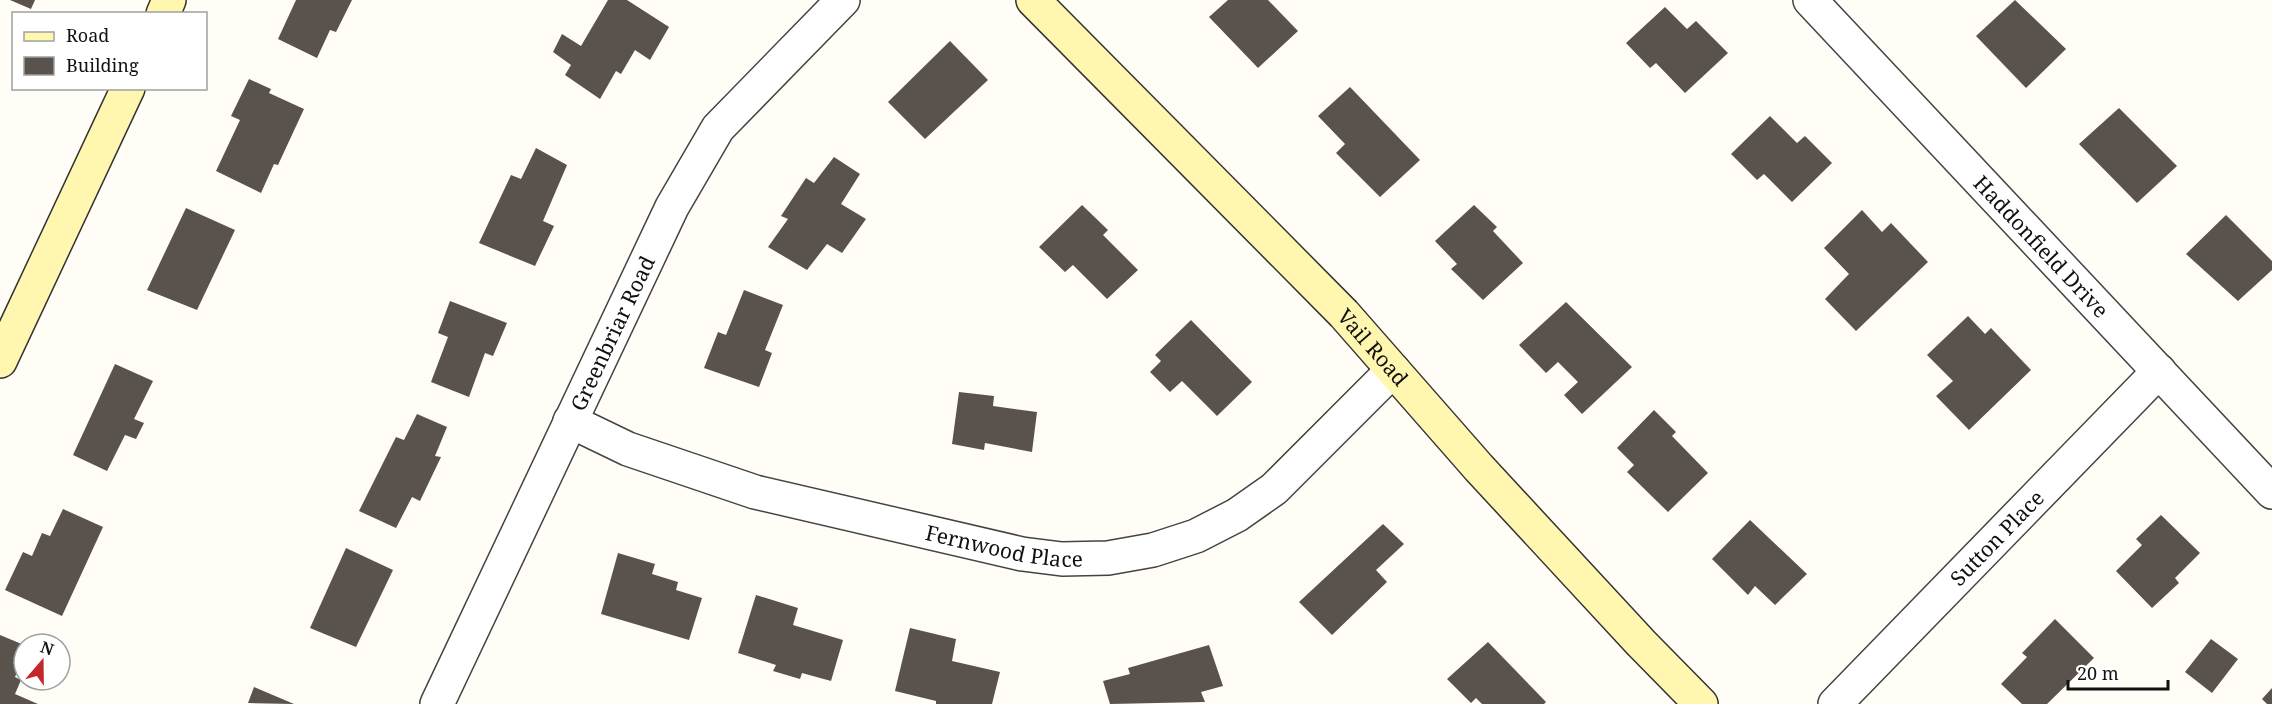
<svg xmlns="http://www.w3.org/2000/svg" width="2272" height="704" viewBox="0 0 2272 704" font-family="'Noto Serif',serif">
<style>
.building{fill:#5a524d}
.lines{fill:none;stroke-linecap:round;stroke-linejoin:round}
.street-casing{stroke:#444;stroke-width:36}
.secondary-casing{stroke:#333;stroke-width:36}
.street{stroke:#fff;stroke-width:33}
.secondary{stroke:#fff6b0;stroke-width:33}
.labels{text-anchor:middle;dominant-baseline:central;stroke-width:6;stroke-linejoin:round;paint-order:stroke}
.street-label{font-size:21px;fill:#111;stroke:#fff}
</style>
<rect width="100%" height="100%" fill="#fffdf5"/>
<g class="building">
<path d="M10,0H35L31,9Z"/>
<path d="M296,0H352L336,32L330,30L317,58L278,39Z"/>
<path d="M608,0H627L669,27L650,60L635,50L621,74L616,71L600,99L565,75L571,65L553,52L562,34L581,46Z"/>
<path d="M1228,0H1268L1298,31L1258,68L1209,17Z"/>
<path d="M2015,0L2066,49L2026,88L1976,36Z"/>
<path d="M1665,7L1687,29L1696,21L1728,53L1685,93L1656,63L1650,68L1626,43Z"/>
<path d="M950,41L988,80L925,139L888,102Z"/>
<path d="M249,79L271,89L269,93L304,109L278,165L274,164L261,193L216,171L240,120L231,116Z"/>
<path d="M1350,87L1420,160L1380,197L1336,153L1345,144L1318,116Z"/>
<path d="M2119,108L2177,166L2137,203L2079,144Z"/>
<path d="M1770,116L1797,143L1805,136L1832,163L1792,202L1764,174L1757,180L1731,154Z"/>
<path d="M536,148L567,165L543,221L554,226L535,266L479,243L511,175L521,179Z"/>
<path d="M834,157L860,174L841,204L866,219L842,253L827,244L807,270L768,247L788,219L781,216L806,178L814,183Z"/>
<path d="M1082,205L1108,230L1103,235L1138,270L1107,299L1073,265L1065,272L1039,247Z"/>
<path d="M1474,205L1497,227L1493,231L1523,263L1483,300L1451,269L1457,264L1435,241Z"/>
<path d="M186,208L235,230L197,310L147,290Z"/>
<path d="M1862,210L1882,232L1891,223L1928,262L1856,331L1825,299L1849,274L1824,248Z"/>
<path d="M2226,215L2272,261V270L2238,301L2186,254Z"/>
<path d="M744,290L783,305L765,350L772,353L759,387L704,368L718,332L726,335Z"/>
<path d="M450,301L507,323L493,356L485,353L469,397L431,382L448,337L438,333Z"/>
<path d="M1566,302L1632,367L1582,414L1564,395L1578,382L1558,362L1546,373L1519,345Z"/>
<path d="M1968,316L1985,334L1991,328L2031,370L1969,430L1936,396L1953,381L1927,355Z"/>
<path d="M1191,320L1252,382L1217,416L1182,381L1170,392L1150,372L1161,361L1155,355Z"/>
<path d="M115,364L153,381L134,419L144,423L136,439L125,435L107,471L73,455Z"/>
<path d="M959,392L994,396L993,406L1037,412L1032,452L985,443L984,450L952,444Z"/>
<path d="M1654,410L1676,432L1672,436L1708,473L1668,512L1627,472L1634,465L1617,448Z"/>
<path d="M417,414L447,427L435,456L441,457L420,501L412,497L396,528L359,511L396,437L404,440Z"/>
<path d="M63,509L103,527L62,616L5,590L23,552L32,556L42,533L50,536Z"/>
<path d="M2161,515L2200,553L2175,578L2179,583L2152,608L2116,571L2142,545L2136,539Z"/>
<path d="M1750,520L1807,574L1775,605L1755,586L1748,595L1712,559Z"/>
<path d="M1383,524L1404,544L1376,570L1387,582L1332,635L1299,602Z"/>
<path d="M346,548L393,570L356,647L310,628Z"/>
<path d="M618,553L655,564L652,574L678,582L676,590L702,598L689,640L601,614Z"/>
<path d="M756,595L798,608L793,625L843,640L831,681L802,673L800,679L773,671L776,665L738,653Z"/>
<path d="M2055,619L2094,658L2047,704H2022L2001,684L2027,657L2022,653Z"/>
<path d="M910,628L956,639L952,661L1000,672L992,704H936V701L895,691Z"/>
<path d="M0,635L24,645V656L15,677L21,680L15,694L38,704H0Z"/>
<path d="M2211,639L2238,659L2212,693L2185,672Z"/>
<path d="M1488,642L1546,702L1544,704H1482L1476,698L1471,703L1447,679Z"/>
<path d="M1209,645L1223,686L1201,692L1205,702L1110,704L1103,681L1130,674L1128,668Z"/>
<path d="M254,687L294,704L248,703Z"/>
<path d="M2272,688V704H2267L2262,699Z"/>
</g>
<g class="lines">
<defs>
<g id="street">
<path id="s1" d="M1810,0L2272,492"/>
<path id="s2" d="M570,421L628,449L755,492L1022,554L1062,559L1108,558L1153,550L1196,536L1237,515L1274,489L1393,370"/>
<path id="s3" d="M437,704L672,207L718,128L843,0"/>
<path id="s4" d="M1835,704L2159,371"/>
</g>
<g id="secondary">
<path id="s5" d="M1033,0L1344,314L1479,468L1641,643L1701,704"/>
<path d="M163,14L169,0"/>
<path d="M0,361L128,88"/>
</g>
</defs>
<use href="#street" class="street-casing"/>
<use href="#secondary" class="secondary-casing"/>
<use href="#street" class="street"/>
<use href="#secondary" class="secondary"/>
</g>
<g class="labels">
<g class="street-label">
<text stroke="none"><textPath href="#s1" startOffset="338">Haddonfield Drive</textPath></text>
<text stroke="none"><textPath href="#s3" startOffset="410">Greenbriar Road</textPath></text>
<text stroke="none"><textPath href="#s5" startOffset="486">Vail Road</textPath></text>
<text stroke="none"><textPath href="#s4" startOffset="232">Sutton Place</textPath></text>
<text stroke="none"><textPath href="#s2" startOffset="454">Fernwood Place</textPath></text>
</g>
</g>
<rect x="12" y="12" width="195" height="78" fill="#ffffff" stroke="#a0a0a0" stroke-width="1.5"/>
<rect x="24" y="32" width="30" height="9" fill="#fff6b0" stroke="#a0a0a0" stroke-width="1.5"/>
<text x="66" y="42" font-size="18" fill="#111111">Road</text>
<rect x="24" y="57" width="30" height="18" fill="#5a524d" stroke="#a0a0a0" stroke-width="1.5"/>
<text x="66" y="72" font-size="18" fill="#111111">Building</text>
<g transform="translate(42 662) rotate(20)"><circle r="28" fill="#ffffff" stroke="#a0a0a0" stroke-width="1.5"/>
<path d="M0-4.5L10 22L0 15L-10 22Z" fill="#c4262e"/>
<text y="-9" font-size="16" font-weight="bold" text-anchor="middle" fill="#111111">N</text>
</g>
<path d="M2068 680v9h100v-9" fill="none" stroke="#111111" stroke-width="3"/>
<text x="2077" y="680" font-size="18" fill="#111111" stroke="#ffffff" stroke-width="4.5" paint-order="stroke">20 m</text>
</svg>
